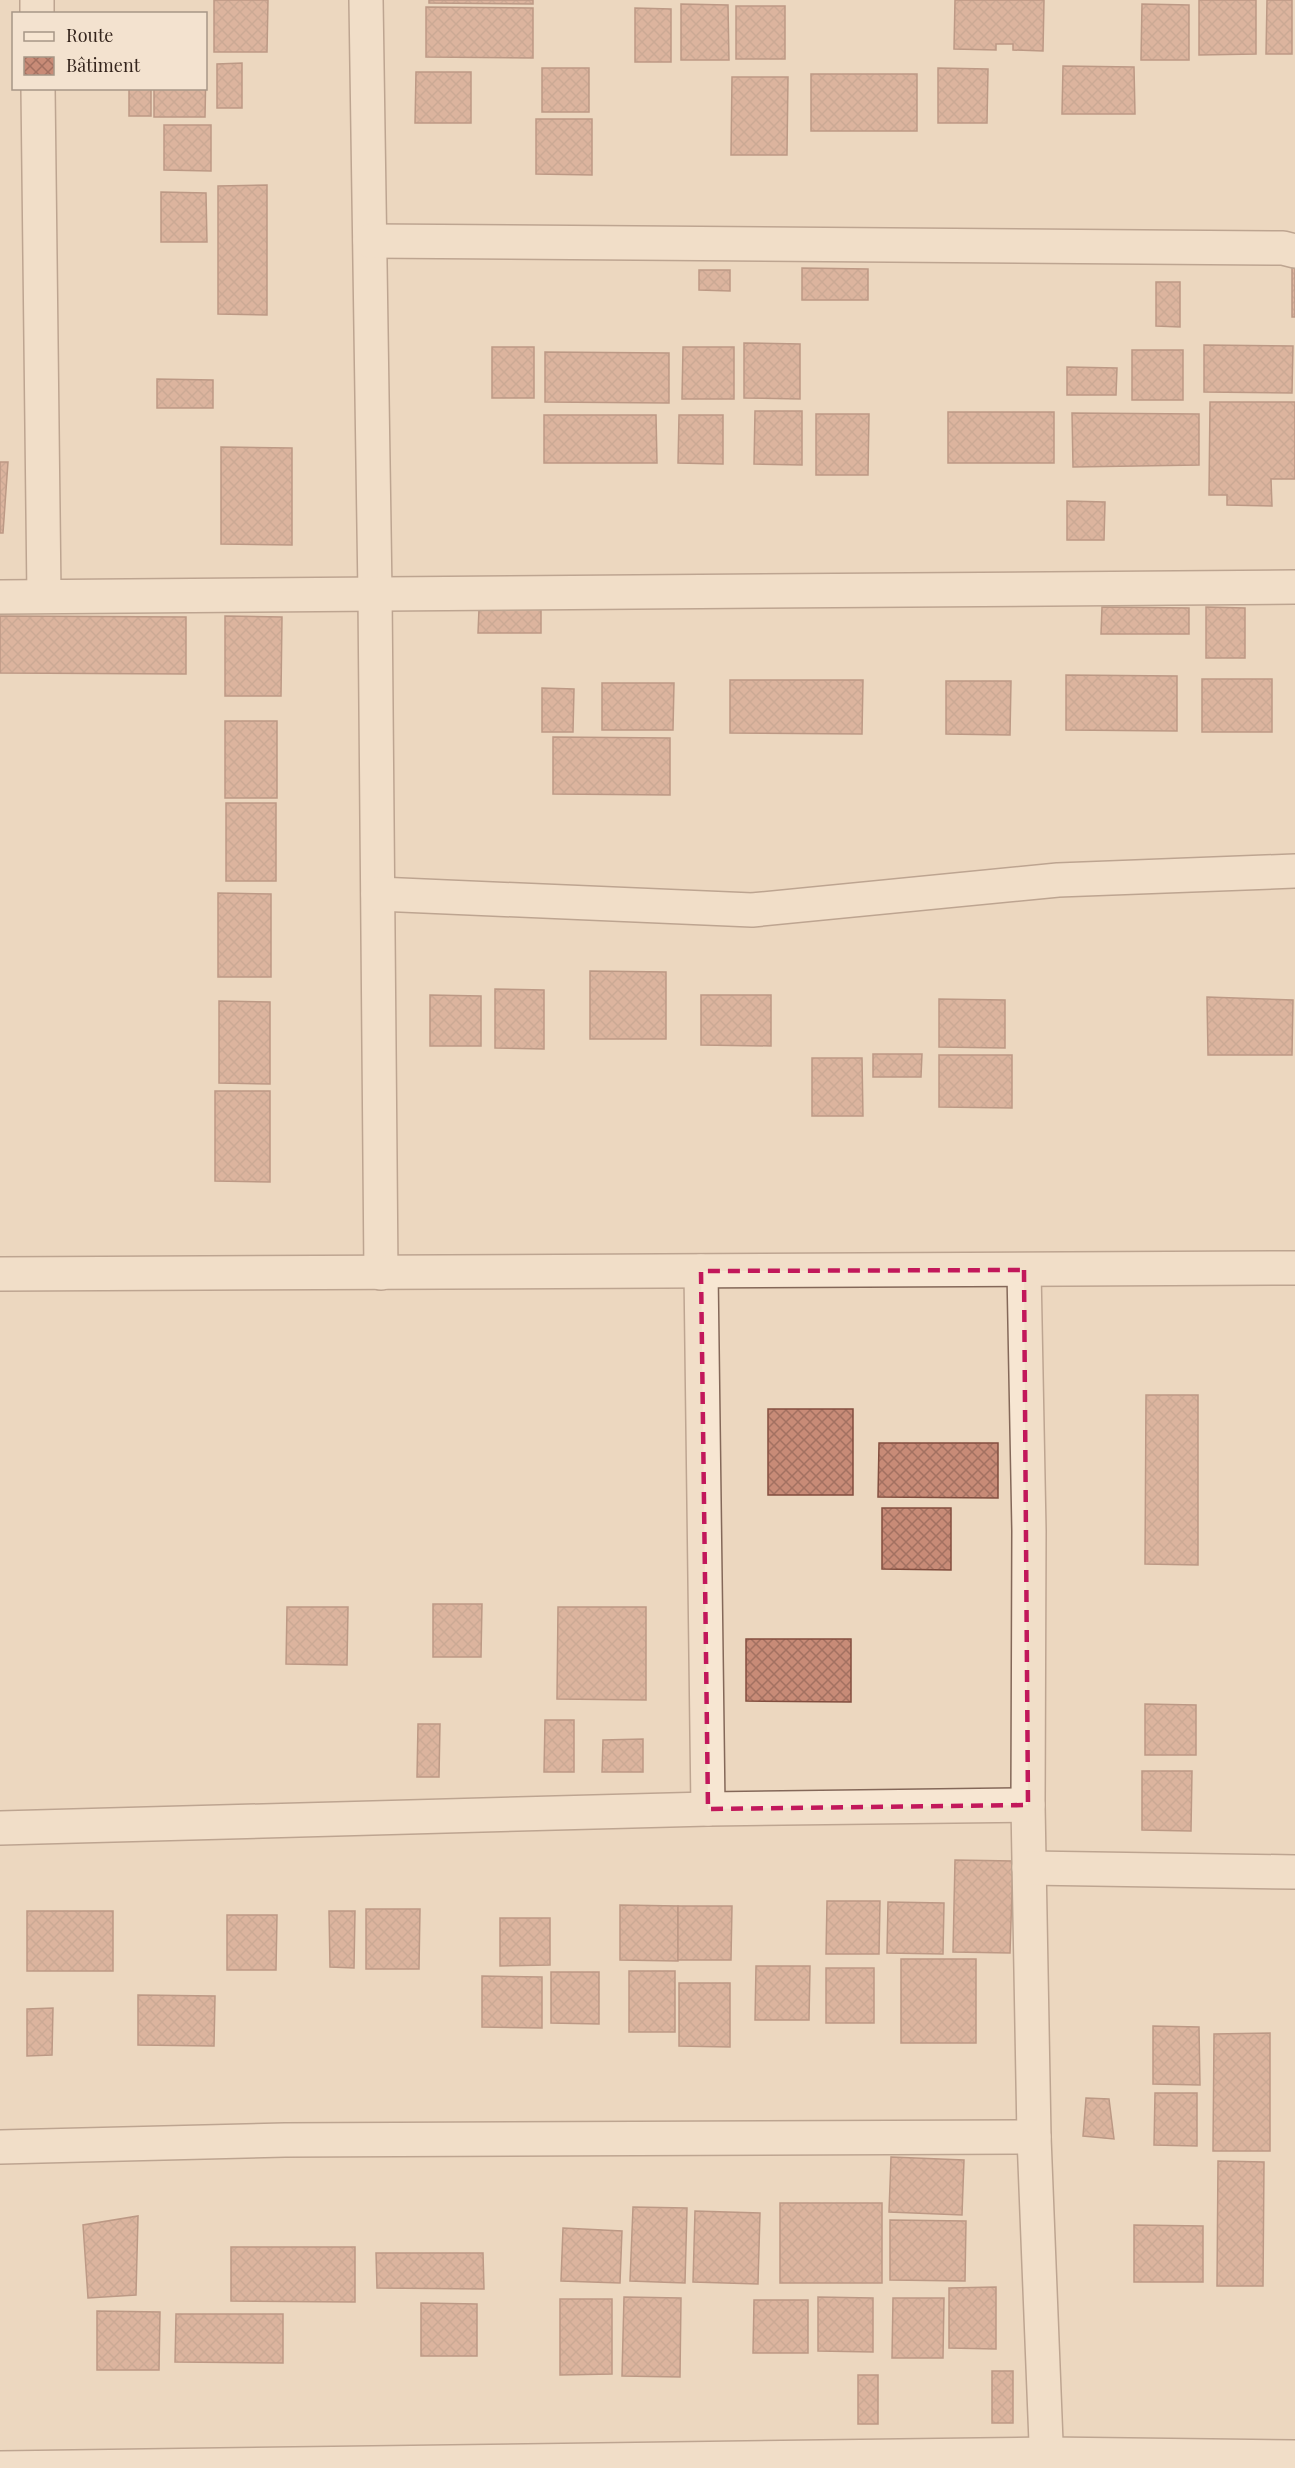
<svg xmlns="http://www.w3.org/2000/svg" width="1295" height="2468" viewBox="0 0 1295 2468" font-family="'Playfair Display',serif">
<style>
.building{fill:url(#building-cross-hatch);stroke:#824e3f;stroke-width:1.5}
.lines{fill:none;stroke-linecap:round;stroke-linejoin:round}
.minor-casing{stroke:#846859;stroke-width:36}
.minor{stroke:#f7e6d2;stroke-width:33}
.marked{fill:none;stroke:#c2185b;stroke-width:4.5;stroke-dasharray:12 8;stroke-linejoin:round}
</style>
<defs>
<pattern id="building-cross-hatch" width="8" height="8" patternUnits="userSpaceOnUse" patternTransform="scale(1.5)"><rect width="8" height="8" fill="#c88b77"/><path d="M0 0l8 8M0 8l8-8" fill="none" stroke="#a37161"/></pattern>
</defs>
<rect width="100%" height="100%" fill="#ecd7bf"/>
<g class="building">
<path d="M214,0H268L267,52H214Z"/>
<path d="M429,0H533V4L429,3Z"/>
<path d="M955,0H1044L1043,51L1013,50V44H996V50L954,49Z"/>
<path d="M1199,0H1256V54L1199,55Z"/>
<path d="M1267,0H1292V54H1266Z"/>
<path d="M681,4L728,5L729,60H681Z"/>
<path d="M1142,4L1189,5V60H1141Z"/>
<rect x="736" y="6" width="49" height="53"/>
<path d="M426,7L533,8V58L426,57Z"/>
<path d="M635,8L671,9V62H635Z"/>
<path d="M242,63V108H217V64Z"/>
<path d="M206,66L205,117H154V88H206Z"/>
<path d="M1063,66L1134,67L1135,114H1062Z"/>
<rect x="542" y="68" width="47" height="44"/>
<path d="M938,68L988,69L987,123H938Z"/>
<path d="M416,72H471V123H415Z"/>
<rect x="811" y="74" width="106" height="57"/>
<path d="M732,77H788L787,155H731Z"/>
<rect x="129" y="88" width="22" height="28"/>
<path d="M536,119H592V175L536,174Z"/>
<path d="M164,125H211V171L164,170Z"/>
<path d="M267,185V315L218,314V186Z"/>
<path d="M161,192L206,193L207,242H161Z"/>
<rect x="1292" y="266" width="3" height="51"/>
<path d="M802,268L868,269V300H802Z"/>
<path d="M699,270H730V291L699,290Z"/>
<path d="M1156,282H1180V327L1156,326Z"/>
<path d="M744,343L800,344V399L744,398Z"/>
<path d="M1204,345L1293,346L1292,393L1204,392Z"/>
<rect x="492" y="347" width="42" height="51"/>
<path d="M683,347H734V399H682Z"/>
<rect x="1132" y="350" width="51" height="50"/>
<path d="M545,352L669,353V403L545,402Z"/>
<path d="M1067,367L1117,368L1116,395H1067Z"/>
<path d="M157,379L213,380V408H157Z"/>
<path d="M1210,402H1295V479H1271L1272,506L1227,505V495H1209Z"/>
<path d="M755,411H802V465L754,464Z"/>
<rect x="948" y="412" width="106" height="51"/>
<path d="M1072,413L1199,414V465L1073,467Z"/>
<path d="M816,414H869L868,475H816Z"/>
<path d="M544,415H656L657,463H544Z"/>
<path d="M679,415H723V464L678,463Z"/>
<path d="M221,447L292,448V545L221,544Z"/>
<path d="M0,462H8L3,533H0Z"/>
<path d="M1067,501L1105,502L1104,540H1067Z"/>
<path d="M1102,607L1189,608V634H1101Z"/>
<path d="M1206,607L1245,608V658H1206Z"/>
<path d="M479,609H541V633H478Z"/>
<path d="M0,616L186,617V674L0,673Z"/>
<path d="M225,616L282,617L281,696H225Z"/>
<path d="M1066,675L1177,676V731L1066,730Z"/>
<rect x="1202" y="679" width="70" height="53"/>
<path d="M730,680H863L862,734L730,733Z"/>
<path d="M946,681H1011L1010,735L946,734Z"/>
<path d="M602,683H674L673,730H602Z"/>
<path d="M542,688L574,689L573,732H542Z"/>
<rect x="225" y="721" width="52" height="77"/>
<path d="M553,737L670,738V795L553,794Z"/>
<rect x="226" y="803" width="50" height="78"/>
<path d="M218,893L271,894V977H218Z"/>
<path d="M590,971L666,972V1039H590Z"/>
<path d="M495,989L544,990V1049L495,1048Z"/>
<path d="M430,995L481,996V1046H430Z"/>
<path d="M701,995H771V1046L701,1045Z"/>
<path d="M1207,997L1293,1000L1292,1055H1208Z"/>
<path d="M939,999L1005,1000V1048L939,1047Z"/>
<path d="M219,1001L270,1002V1084L219,1083Z"/>
<path d="M873,1054H922L921,1077H873Z"/>
<path d="M939,1055H1012V1108L939,1107Z"/>
<path d="M812,1058H862L863,1116H812Z"/>
<path d="M215,1091H270V1182L215,1181Z"/>
<path d="M1146,1395H1198V1565L1145,1564Z"/>
<rect x="768" y="1409" width="85" height="86"/>
<path d="M879,1443H998V1498L878,1497Z"/>
<path d="M882,1508H951V1570L882,1569Z"/>
<path d="M433,1604H482L481,1657H433Z"/>
<path d="M287,1607H348L347,1665L286,1664Z"/>
<path d="M558,1607H646V1700L557,1699Z"/>
<path d="M746,1639H851V1702L746,1701Z"/>
<path d="M1145,1704L1196,1705V1755H1145Z"/>
<path d="M545,1720H574V1772H544Z"/>
<path d="M418,1724H440L439,1777H417Z"/>
<path d="M643,1739V1772H602L603,1740Z"/>
<path d="M1142,1771H1192L1191,1831L1142,1830Z"/>
<path d="M955,1860L1013,1861L1010,1953L953,1952Z"/>
<path d="M827,1901H880L879,1954H826Z"/>
<path d="M888,1902L944,1903L943,1954L887,1953Z"/>
<path d="M620,1905L678,1906V1961L620,1960Z"/>
<path d="M678,1906H732L731,1960H678Z"/>
<path d="M366,1909H420L419,1969H366Z"/>
<rect x="27" y="1911" width="86" height="60"/>
<path d="M329,1911H355L354,1968L330,1967Z"/>
<path d="M227,1915H277L276,1970H227Z"/>
<path d="M500,1918H550V1965L500,1966Z"/>
<rect x="901" y="1959" width="75" height="84"/>
<path d="M756,1966H810L809,2020H755Z"/>
<rect x="826" y="1968" width="48" height="55"/>
<rect x="629" y="1971" width="46" height="61"/>
<path d="M551,1972H599V2024L551,2023Z"/>
<path d="M482,1976L542,1977V2028L482,2027Z"/>
<path d="M679,1983H730V2047L679,2046Z"/>
<path d="M138,1995L215,1996L214,2046L138,2045Z"/>
<path d="M53,2008L52,2055L27,2056V2009Z"/>
<path d="M1153,2026L1199,2027L1200,2085L1153,2084Z"/>
<path d="M1270,2033V2151H1213L1214,2034Z"/>
<path d="M1155,2093H1197V2146L1154,2145Z"/>
<path d="M1086,2098L1109,2099L1114,2139L1083,2136Z"/>
<path d="M891,2157L964,2160L962,2215L889,2212Z"/>
<path d="M1218,2161L1264,2162L1263,2286H1217Z"/>
<rect x="780" y="2203" width="102" height="80"/>
<path d="M633,2207L687,2208L685,2283L630,2281Z"/>
<path d="M695,2211L760,2213L758,2284L693,2282Z"/>
<path d="M138,2216L136,2295L88,2298L83,2225Z"/>
<path d="M890,2220L966,2221L965,2281L890,2280Z"/>
<path d="M1134,2225L1203,2226V2282H1134Z"/>
<path d="M563,2228L622,2231L620,2283L561,2281Z"/>
<path d="M231,2247H355V2302L231,2301Z"/>
<path d="M376,2253H483L484,2289L377,2288Z"/>
<path d="M996,2287V2349L949,2348V2288Z"/>
<path d="M624,2297L681,2298L680,2377L622,2376Z"/>
<path d="M818,2297L873,2298V2352L818,2351Z"/>
<path d="M893,2298H944L943,2358H892Z"/>
<path d="M560,2299H612V2374L560,2375Z"/>
<path d="M754,2300H808V2353H753Z"/>
<path d="M421,2303L477,2304V2356H421Z"/>
<path d="M97,2311L160,2312L159,2370H97Z"/>
<path d="M176,2314H283V2363L175,2362Z"/>
<rect x="992" y="2371" width="21" height="52"/>
<rect x="858" y="2375" width="20" height="49"/>
</g>
<g class="lines">
<defs>
<g id="minor">
<path d="M37,0V14"/>
<path d="M366,0L375,594L381,1273"/>
<path d="M38,88L44,596"/>
<path d="M370,241L1283,248L1295,251"/>
<path d="M0,597L1295,587"/>
<path d="M378,894L752,910L1058,880L1295,871"/>
<path d="M1024,1270L1029,1531L1028,1805L1034,2137L1047,2468"/>
<path d="M701,1271L708,1809"/>
<path d="M0,1274L1295,1268"/>
<path d="M0,1828L708,1809L1028,1805"/>
<path d="M1029,1868L1295,1872"/>
<path d="M0,2147L285,2140L1034,2137"/>
<path d="M0,2468L1047,2454L1295,2457"/>
</g>
</defs>
<use href="#minor" class="minor-casing"/>
<use href="#minor" class="minor"/>
</g>
<path d="M0 0H1295V2468H0ZM1024,1270L1028,1805L708,1809L701,1271Z" fill="#ecd7bf" fill-opacity=".55" fill-rule="evenodd"/>
<path class="marked" d="M1024,1270L1028,1805L708,1809L701,1271Z"/>
<rect x="12" y="12" width="195" height="78" fill="#f3e2cf" stroke="#a79687" stroke-width="1.5"/>
<rect x="24" y="32" width="30" height="9" fill="#f7e6d2" stroke="#a79687" stroke-width="1.5"/>
<text x="66" y="42" font-size="18" fill="#34241c">Route</text>
<rect x="24" y="57" width="30" height="18" fill="url(#building-cross-hatch)" stroke="#a79687" stroke-width="1.5"/>
<text x="66" y="72" font-size="18" fill="#34241c">Bâtiment</text>
</svg>
